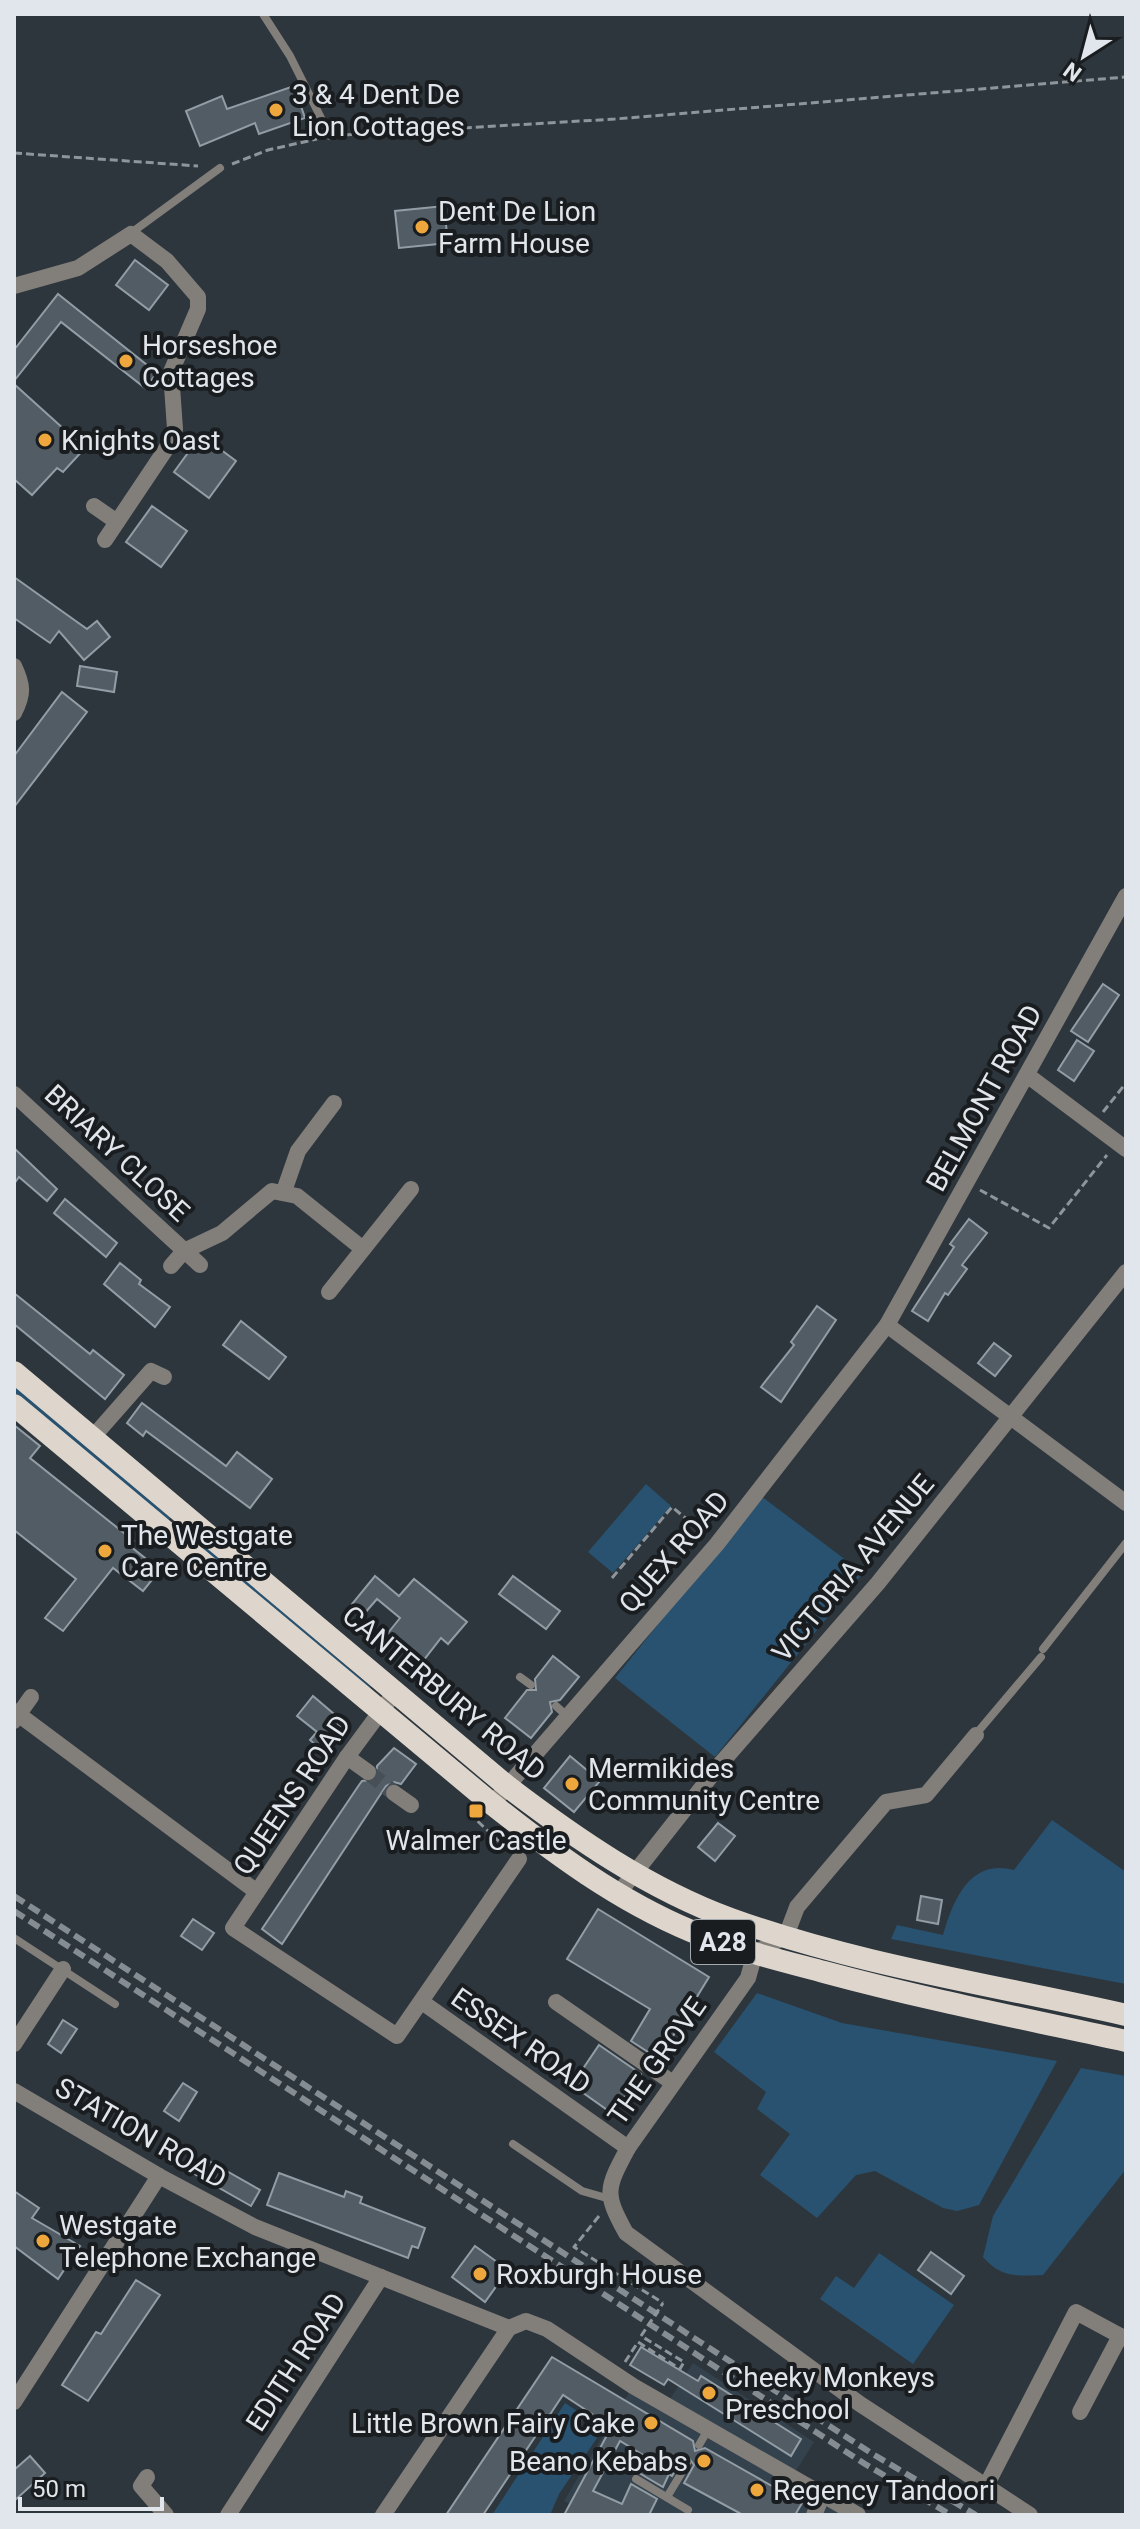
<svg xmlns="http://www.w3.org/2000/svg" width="1140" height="2529" viewBox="0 0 1140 2529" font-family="Roboto,sans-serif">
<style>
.built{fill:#34424d}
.green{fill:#285270}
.building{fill:#525c64;stroke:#929da6;stroke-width:2}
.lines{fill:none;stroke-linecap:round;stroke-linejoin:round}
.minor-tunnel{stroke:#485057;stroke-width:16;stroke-dasharray:16 8;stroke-linecap:butt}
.path{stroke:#8e959b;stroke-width:3;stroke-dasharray:8 4;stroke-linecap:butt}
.service{stroke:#827e7a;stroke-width:8}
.minor{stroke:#827e7a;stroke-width:16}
.trunk{stroke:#ded6cc;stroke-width:22}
.rail{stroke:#858d93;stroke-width:6;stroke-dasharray:12 6;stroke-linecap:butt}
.path-bridge{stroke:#8e959b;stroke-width:3;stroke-dasharray:8 4;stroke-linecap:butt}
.poi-dot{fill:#eea73d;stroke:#191d20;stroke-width:3}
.labels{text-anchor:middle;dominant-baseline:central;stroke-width:8;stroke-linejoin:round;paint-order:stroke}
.shield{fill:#191d20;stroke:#a4aaae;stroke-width:2}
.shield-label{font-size:26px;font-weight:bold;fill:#e0e6eb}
.poi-label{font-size:28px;fill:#e0e6eb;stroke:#191d20;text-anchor:start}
.street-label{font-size:28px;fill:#e0e6eb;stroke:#191d20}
</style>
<rect width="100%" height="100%" fill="#2d363d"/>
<path class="built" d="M693,2363L814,2442L792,2477L858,2515H597L564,2501L633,2386L667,2404Z"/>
<g class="green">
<path d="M14,1383L172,1516L167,1522L14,1393Z"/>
<path d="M646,1484L671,1506L613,1573L588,1552Z"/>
<path d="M761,1496L863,1573L715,1757L615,1678Z"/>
<path d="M182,1530H187L371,1687L367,1689L182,1534Z"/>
<path d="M1052,1820L1126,1872V1984L891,1939L897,1925L943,1935C953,1900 970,1858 1014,1870Z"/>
<path d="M757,1993L842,2023L1057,2061L979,2205L957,2211L943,2208L875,2171L856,2175L817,2218L760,2175L790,2134L757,2109L766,2092L714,2052Z"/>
<path d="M1081,2068L1126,2076V2169L1043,2275C1017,2276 1001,2278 983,2257L993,2216Z"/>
<path d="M879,2253L954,2305L913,2364L820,2299L836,2276L854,2288Z"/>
<path d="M565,2403L585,2416L578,2426L597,2438L559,2494L550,2515H492Z"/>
</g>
<g class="building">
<path d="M294,86L305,118L259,134L255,123L200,146L186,111L222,96L227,109Z"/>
<path d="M444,206L448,243L399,248L395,211Z"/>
<path d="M135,260L168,285L149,310L116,285Z"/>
<path d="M58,294L157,373L145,388L61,322L14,381V350Z"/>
<path d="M14,384L85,448L63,472L57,468L32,495L14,479Z"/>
<path d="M201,435L236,461L209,498L174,472Z"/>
<path d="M152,506L187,531L161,567L126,542Z"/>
<path d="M14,577L87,629L97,621L110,637L84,660L59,631L50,643L14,618Z"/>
<path d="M80,666L117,672L114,692L77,686Z"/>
<path d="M62,692L87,712L14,807V756Z"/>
<path d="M1103,984L1119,995L1088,1042L1071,1031Z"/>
<path d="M1077,1040L1094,1051L1074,1081L1058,1070Z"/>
<path d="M14,1148L57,1189L47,1201L19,1177L14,1184Z"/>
<path d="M65,1199L117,1243L106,1257L54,1213Z"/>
<path d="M969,1219L987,1233L962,1265L967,1269L948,1295L945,1293L928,1321L912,1311L954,1247L950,1244Z"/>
<path d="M120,1263L141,1280L139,1284L170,1307L155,1327L104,1284Z"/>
<path d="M14,1293L90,1354L93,1350L124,1375L105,1399L14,1324Z"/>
<path d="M817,1306L836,1320L781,1402L761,1387L794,1345L791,1342Z"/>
<path d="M241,1321L286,1357L269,1379L223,1345Z"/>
<path d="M994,1343L1011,1356L995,1376L978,1363Z"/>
<path d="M142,1403L226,1466L237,1452L272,1479L250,1508L146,1431L143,1436L127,1423Z"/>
<path d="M14,1425L40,1446L30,1458L134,1541L130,1546L160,1570L143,1591L113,1568L63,1631L45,1618L76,1579L14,1530Z"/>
<path d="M375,1576L399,1596L414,1579L467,1622L448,1644L441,1638L423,1661L388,1633L400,1618L377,1599L364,1614L352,1604Z"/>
<path d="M513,1576L560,1611L546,1629L499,1594Z"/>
<path d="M553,1656L579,1677L560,1700L550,1702L552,1712L531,1738L505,1718L527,1690H536L535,1679Z"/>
<path d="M313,1696L341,1720L338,1724L343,1728L324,1752L310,1740L317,1732L297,1716Z"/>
<path d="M394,1748L416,1764L401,1784L394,1782L386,1786L282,1944L262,1929L359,1785L362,1781L376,1779L377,1766Z"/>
<path d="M570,1756L600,1781L574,1812L544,1788Z"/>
<path d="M718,1823L735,1836L715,1861L698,1847Z"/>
<path d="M921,1896L942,1900L938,1924L917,1920Z"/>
<path d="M598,1909L709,1977L659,2059L631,2041L650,2009L567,1959Z"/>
<path d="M193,1919L214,1933L202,1950L181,1936Z"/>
<path d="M63,2020L77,2029L61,2053L48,2044Z"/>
<path d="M599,2045L641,2074L613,2114L572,2085Z"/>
<path d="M183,2083L197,2092L179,2121L164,2111Z"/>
<path d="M202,2157L260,2190L251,2206L193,2173Z"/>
<path d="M279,2173L344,2197L346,2191L362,2197L360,2203L425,2228L418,2248L412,2246L408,2258L267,2205Z"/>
<path d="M14,2191L39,2208L32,2218L80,2246L58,2279L14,2246Z"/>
<path d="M475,2246L508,2270L485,2302L452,2277Z"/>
<path d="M931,2252L964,2276L951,2294L918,2270Z"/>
<path d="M136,2280L160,2295L88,2401L62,2385L96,2332L101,2334Z"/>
<path d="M641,2347L698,2381L701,2376L801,2439L791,2456L668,2379L664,2385L630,2365Z"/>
<path d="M552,2357L693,2441L695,2451L705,2448L802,2503L795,2515H743L684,2483L694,2465L688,2457L682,2460L672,2476L669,2474L663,2487L639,2473L648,2458L620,2441L593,2491L622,2504L631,2484L657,2499L649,2515H564L606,2437L586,2423L592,2414L563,2395L483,2515H446Z"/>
<path d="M30,2456L45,2473L14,2501V2470Z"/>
</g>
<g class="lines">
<path class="minor-tunnel" d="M368,1772L394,1793"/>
<g class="path">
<path d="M344,135L615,119L1126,77"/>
<path d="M14,153L198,166"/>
<path d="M232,164L268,150L317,139"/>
<path d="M1103,1112L1126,1083"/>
<path d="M980,1190L1049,1228L1107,1155"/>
<path d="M612,1578L672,1507L705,1534"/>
<path d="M469,1813L507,1849"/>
<path d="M599,2216L574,2247L663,2303"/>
<path d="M625,2362L638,2342L680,2369L684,2362L641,2336"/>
</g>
<g class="service">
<path d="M263,14L290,56L330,136"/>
<path d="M131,233L220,168"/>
<path d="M1043,1649L1126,1543"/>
<path d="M520,1677L531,1685"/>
<path d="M556,1706L567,1716"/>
<path d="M976,1734L1041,1657"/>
<path d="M14,1938L115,2004"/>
<path d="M513,2144L582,2191L610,2199"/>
<path d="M699,2445L709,2428"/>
<path d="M636,2479L688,2510"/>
<path d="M667,2497L687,2464"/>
</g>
<g class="minor">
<path d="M14,286L78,268L131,234L167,261L198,297V309L171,372L175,429L166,449L105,540"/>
<path d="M94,506L117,522"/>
<path d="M14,666C23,685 24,694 14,713"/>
<path d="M1027,1075L1126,1149"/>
<path d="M14,1094L200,1265"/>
<path d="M284,1191L298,1151L334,1103"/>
<path d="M171,1266L184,1251L222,1233L272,1191L297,1196L363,1249"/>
<path d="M329,1292L411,1189"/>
<path d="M887,1325L1126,1503"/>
<path d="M93,1437L151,1371L164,1377"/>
<path d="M395,1692L347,1757L233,1928L397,2036L519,1859"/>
<path d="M14,1711L257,1892"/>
<path d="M14,1721L31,1697"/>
<path d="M976,1735L926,1795L886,1802L797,1907L786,1936L755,1953L748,1978L628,2148C606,2189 604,2193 626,2233L860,2404L1030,2515"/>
<path d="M347,1757L368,1772"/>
<path d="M394,1793L411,1805"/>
<path d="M492,1804L717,1544L887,1325L1126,896"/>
<path d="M618,1894L722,1762L878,1583L1126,1272"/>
<path d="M422,2002L628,2148"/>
<path d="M556,2002L673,2083"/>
<path d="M14,2044L63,1969"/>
<path d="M14,2091L159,2176L255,2227L509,2328"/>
<path d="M14,2402L159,2176"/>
<path d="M1080,2412L1120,2336"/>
<path d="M147,2477L141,2486L166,2515"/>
<path d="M985,2488L1076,2312L1126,2339"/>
<path d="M228,2515L381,2277"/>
<path d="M383,2515L509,2328L526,2321L547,2329L633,2386L858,2515"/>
<path d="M814,2515L823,2494"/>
</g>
<g class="trunk">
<path d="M14,1372L507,1786C575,1838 649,1889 731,1919C858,1965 995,1985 1126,2015"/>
<path d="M14,1405L492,1804C554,1853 617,1900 691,1931C733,1949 779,1960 824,1972C924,1999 1025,2019 1126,2041"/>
</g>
<g class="rail">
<path d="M14,1896L871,2453L976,2515"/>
<path d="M14,1911L865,2464L951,2515"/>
</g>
<path class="path-bridge" d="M641,2336L663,2303"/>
</g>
<g class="poi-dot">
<circle cx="276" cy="110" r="8"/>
<circle cx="422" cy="227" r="8"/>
<circle cx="126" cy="361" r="8"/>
<circle cx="45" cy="440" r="8"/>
<circle cx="105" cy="1551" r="8"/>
<circle cx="572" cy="1784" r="8"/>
<rect x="468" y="1803" width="16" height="16" rx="4"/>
<circle cx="43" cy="2241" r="8"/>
<circle cx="480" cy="2274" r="8"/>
<circle cx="709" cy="2393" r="8"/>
<circle cx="651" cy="2423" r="8"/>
<circle cx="704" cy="2461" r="8"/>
<circle cx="757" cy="2490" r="8"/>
</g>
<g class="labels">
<rect class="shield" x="691" y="1920" width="64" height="44" rx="6"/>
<g class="shield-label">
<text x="723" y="1942">A28</text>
</g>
<g class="poi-label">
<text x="292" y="94">3 &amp; 4 Dent De<tspan x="292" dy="32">Lion Cottages</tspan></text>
<text x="438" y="211">Dent De Lion<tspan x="438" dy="32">Farm House</tspan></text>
<text x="142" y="345">Horseshoe<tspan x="142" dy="32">Cottages</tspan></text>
<text x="61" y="440">Knights Oast</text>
<text x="121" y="1535">The Westgate<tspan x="121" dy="32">Care Centre</tspan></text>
<text x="588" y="1768">Mermikides<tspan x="588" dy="32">Community Centre</tspan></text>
<text x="476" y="1840" text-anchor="middle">Walmer Castle</text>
<text x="59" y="2225">Westgate<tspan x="59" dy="32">Telephone Exchange</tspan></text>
<text x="496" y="2274">Roxburgh House</text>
<text x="725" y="2377">Cheeky Monkeys<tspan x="725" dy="32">Preschool</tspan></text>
<text x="635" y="2423" text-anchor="end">Little Brown Fairy Cake</text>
<text x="688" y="2461" text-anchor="end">Beano Kebabs</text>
<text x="773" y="2490">Regency Tandoori</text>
</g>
<g class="street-label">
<text transform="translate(984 1098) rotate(-61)">BELMONT ROAD</text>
<text transform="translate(117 1153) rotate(43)">BRIARY CLOSE</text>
<text transform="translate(674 1552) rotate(-49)">QUEX ROAD</text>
<text transform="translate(853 1568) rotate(-50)">VICTORIA AVENUE</text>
<text transform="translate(444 1693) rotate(40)">CANTERBURY ROAD</text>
<text transform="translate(292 1795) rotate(-56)">QUEENS ROAD</text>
<text transform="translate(521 2041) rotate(35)">ESSEX ROAD</text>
<text transform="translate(657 2061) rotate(-55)">THE GROVE</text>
<text transform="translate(141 2133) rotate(30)">STATION ROAD</text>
<text transform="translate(296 2362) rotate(-57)">EDITH ROAD</text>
</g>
</g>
<rect width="1140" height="2529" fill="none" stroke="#e0e6eb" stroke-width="32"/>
<g transform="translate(1084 56) rotate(216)" stroke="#191d20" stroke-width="6" paint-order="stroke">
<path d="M0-6L14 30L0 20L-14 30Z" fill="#e0e6eb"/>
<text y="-12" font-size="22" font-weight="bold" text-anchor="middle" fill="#e0e6eb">N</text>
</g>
<path d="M20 2497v12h142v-12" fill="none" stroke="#e0e6eb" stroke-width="4"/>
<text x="32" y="2497" font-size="24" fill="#e0e6eb" stroke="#191d20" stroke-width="6" paint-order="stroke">50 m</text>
</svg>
